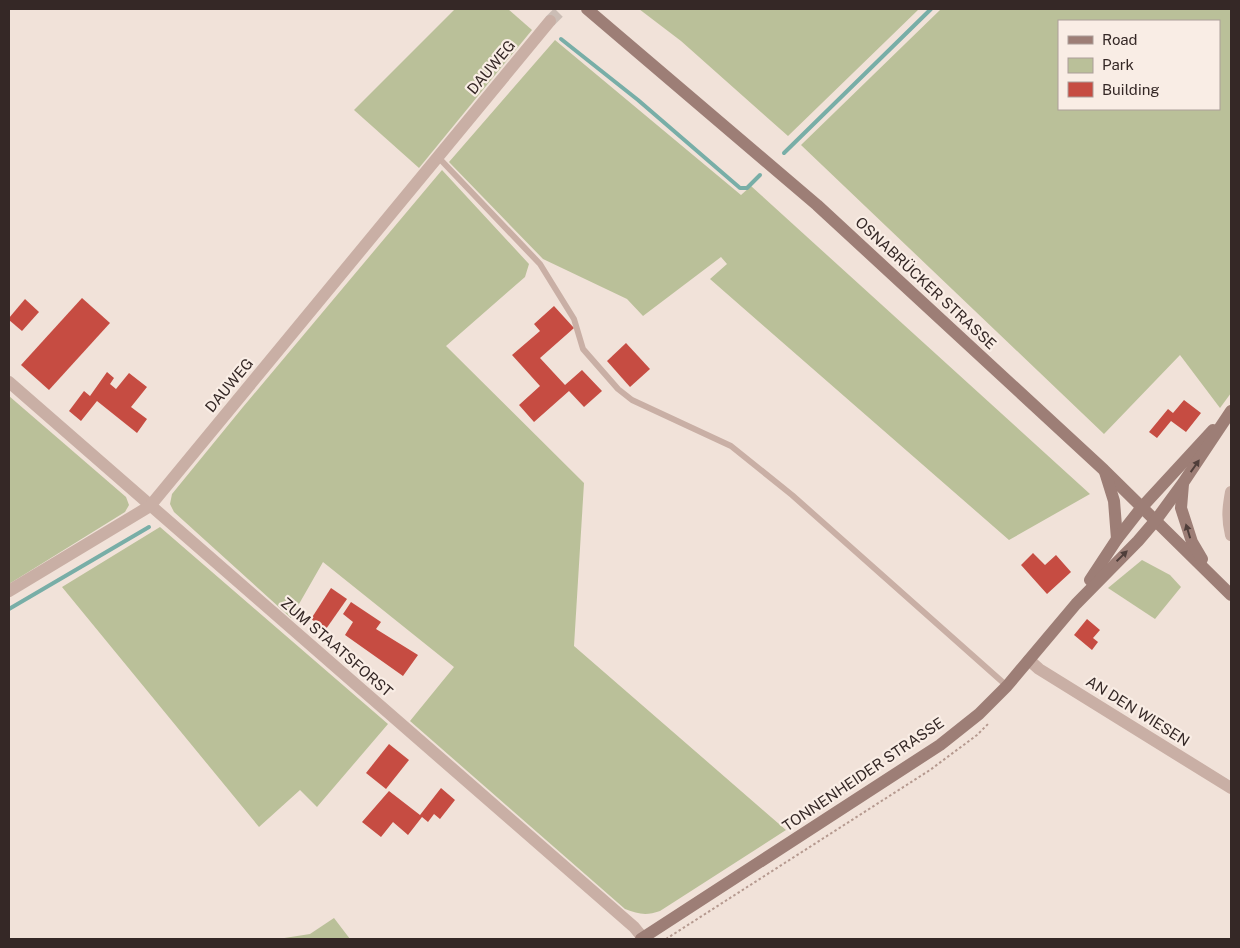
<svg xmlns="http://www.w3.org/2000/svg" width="1240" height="948" viewBox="0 0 1240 948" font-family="'Public Sans',sans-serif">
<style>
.green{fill:#bac099;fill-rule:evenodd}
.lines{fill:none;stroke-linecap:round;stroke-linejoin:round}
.stream{stroke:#78aea7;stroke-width:4}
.building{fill:#c64c42}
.street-tunnel{stroke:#cbbdb5;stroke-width:12;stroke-dasharray:12 6;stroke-linecap:butt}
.path{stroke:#b5998f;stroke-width:2;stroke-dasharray:2.5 2.5;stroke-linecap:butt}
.lane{stroke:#c9afa5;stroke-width:6}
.street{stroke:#c9afa5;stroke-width:12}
.secondary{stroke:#9d7e76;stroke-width:12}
.oneway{fill:#4f3e3a}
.labels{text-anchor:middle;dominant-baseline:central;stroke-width:4.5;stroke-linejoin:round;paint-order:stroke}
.street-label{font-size:15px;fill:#352826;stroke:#f9ede5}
</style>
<rect width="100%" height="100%" fill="#f1e2d9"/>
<g class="green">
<path d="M455,9H508L532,30L419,168L354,110Z"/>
<path d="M639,9H919L788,136L681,41Z"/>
<path d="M941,9H1231V393L1220,408L1180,355L1104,434L801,145ZM1059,21H1219V109H1059Z"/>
<path d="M555,40L741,195L751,186L1090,494L1009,540L710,279L727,264L721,257L643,316L627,299L543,259L449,162Z"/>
<path d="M442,170L529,264L525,277L446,346L584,483L574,646L786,830L660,911C646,916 638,914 625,909L410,721L454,667L323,562L291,618L174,512L170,504L172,494L243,407Z"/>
<path d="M9,396L126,497L129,505L125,512L9,584Z"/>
<path d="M160,527L388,724L317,807L300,790L259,827L62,587Z"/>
<path d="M1142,560L1170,575L1181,587L1155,619L1108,588Z"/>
<path d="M334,918L350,939H278L310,934Z"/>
</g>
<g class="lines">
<g class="stream">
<path d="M561,39L638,100L740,188H747L760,175"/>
<path d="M784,153L931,9"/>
<path d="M9,609L149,527"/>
</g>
</g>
<g class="building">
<path d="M82,298L110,323L49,390L21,365Z"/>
<path d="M25,299L39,312L22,331L9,320V318Z"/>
<path d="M554,306L574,328L540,358L565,385L582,370L602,391L584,407L569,391L534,422L519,405L540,386L512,355L540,331L534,324Z"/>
<path d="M626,343L650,369L630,387L607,361Z"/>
<path d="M107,372L114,378L110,384L116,389L129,373L147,387L131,407L147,419L137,433L97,401L81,421L69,411L84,391L90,396Z"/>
<path d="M1184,400L1201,413L1186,432L1171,421L1157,438L1149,432L1168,409L1173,413Z"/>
<path d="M1033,553L1045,565L1056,555L1071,572L1047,594L1021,565Z"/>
<path d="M331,588L347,599L326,629L311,619Z"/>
<path d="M351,602L381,622L376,629L418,655L403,676L345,635L353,622L343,614Z"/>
<path d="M1087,619L1100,630L1093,638L1098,642L1092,650L1074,635Z"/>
<path d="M389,744L409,760L386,789L366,773Z"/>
<path d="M441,788L455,800L440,819L434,814L428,822L422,817L408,835L393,822L381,837L362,822L389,791L420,815Z"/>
</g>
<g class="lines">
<path class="street-tunnel" d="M550,21L562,9"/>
<path class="path" d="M666,939L930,770L977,735L988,724"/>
<path class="lane" d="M438,157L540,264L574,319L583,349L618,389L632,400L731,446L792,495L1007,686"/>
<g class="street">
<path d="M9,382L634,927L643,938"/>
<path d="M1231,492C1228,508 1227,519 1231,535"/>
<path d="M9,591L150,506L550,21"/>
<path d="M1029,660L1039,669L1231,788"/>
</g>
<g class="secondary">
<path d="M587,9L817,205L1104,470L1231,595"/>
<path d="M1105,472L1114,501L1117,539"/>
<path d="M1183,484L1181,508L1192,542L1202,559"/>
<path d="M1090,580L1117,539L1142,507L1213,430"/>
<path d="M641,939L940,745L979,714L1007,686L1076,604L1138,541L1156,520L1183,483L1231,411"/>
</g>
</g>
<defs><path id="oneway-solid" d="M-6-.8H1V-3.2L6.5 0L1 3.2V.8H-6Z" transform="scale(1.25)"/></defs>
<g class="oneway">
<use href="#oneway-solid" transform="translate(1195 466) rotate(-55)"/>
<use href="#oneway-solid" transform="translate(1188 531) rotate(-107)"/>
<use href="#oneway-solid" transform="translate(1122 556) rotate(-44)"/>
</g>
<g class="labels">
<g class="street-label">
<text transform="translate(491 67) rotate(-50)">DAUWEG</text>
<text transform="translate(926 283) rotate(43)">OSNABRÜCKER STRASSE</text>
<text transform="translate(229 385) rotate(-50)">DAUWEG</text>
<text transform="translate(337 647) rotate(41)">ZUM STAATSFORST</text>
<text transform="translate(1138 711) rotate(32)">AN DEN WIESEN</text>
<text transform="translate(863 774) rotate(-34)">TONNENHEIDER STRASSE</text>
</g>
</g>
<rect width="1240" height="948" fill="none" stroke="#352826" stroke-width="20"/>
<rect x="1058" y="20" width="162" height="90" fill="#f9ede5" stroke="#ab9e99"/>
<rect x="1068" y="36" width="25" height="8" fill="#9d7e76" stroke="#ab9e99"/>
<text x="1102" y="45" font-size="15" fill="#352826">Road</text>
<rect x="1068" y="58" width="25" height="15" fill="#bac099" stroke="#ab9e99"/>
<text x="1102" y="70" font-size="15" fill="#352826">Park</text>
<rect x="1068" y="82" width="25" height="15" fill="#c64c42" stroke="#ab9e99"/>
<text x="1102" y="95" font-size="15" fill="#352826">Building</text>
</svg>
